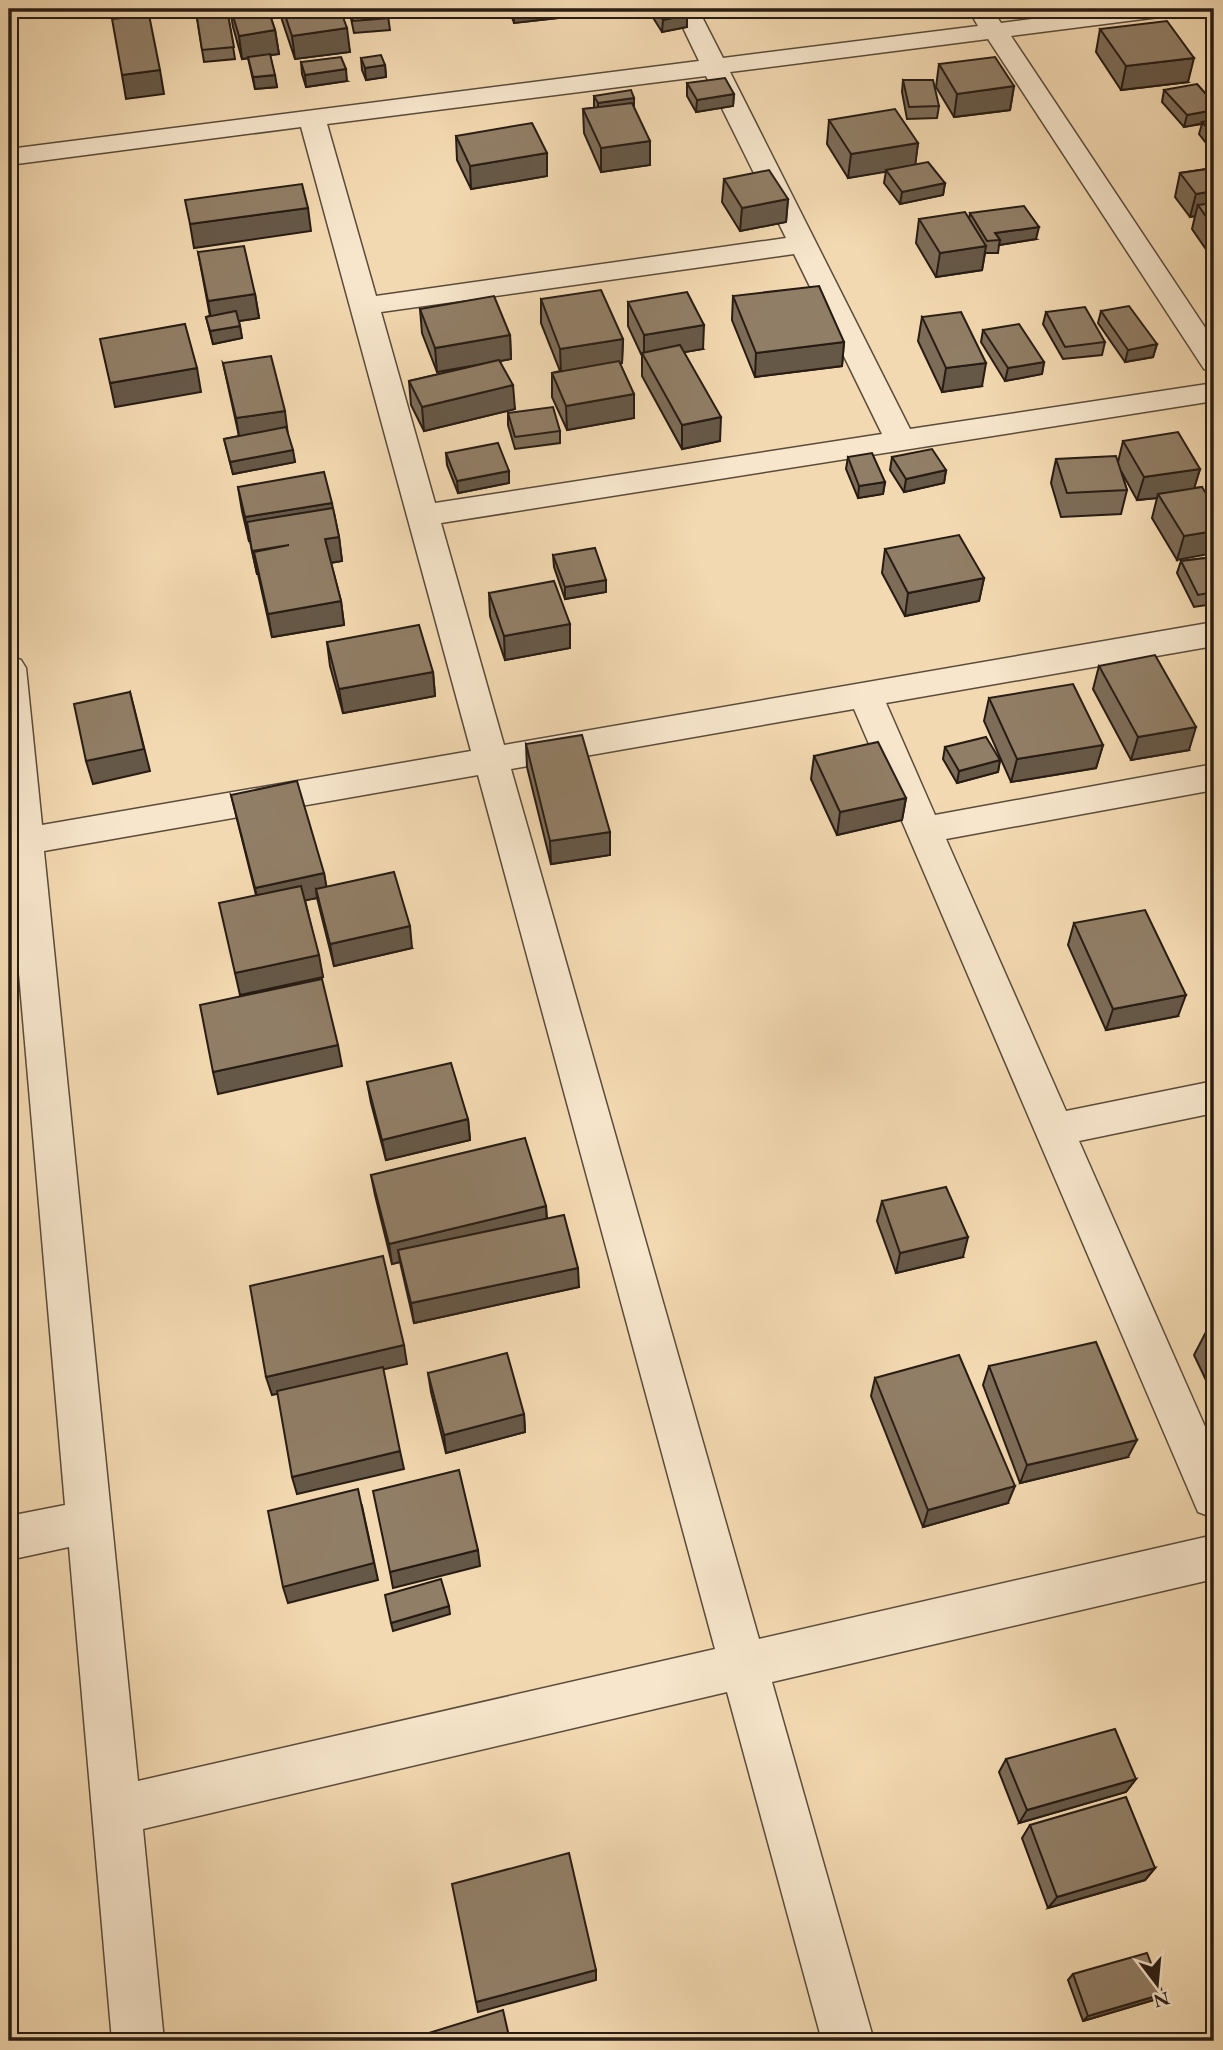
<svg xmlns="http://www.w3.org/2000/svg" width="1223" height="2050" viewBox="0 0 1223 2050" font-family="'EB Garamond',serif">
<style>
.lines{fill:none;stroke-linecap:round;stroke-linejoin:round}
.minor-casing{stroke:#5a4b3b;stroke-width:3}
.minor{fill:#f7e6cc;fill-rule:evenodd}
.wall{fill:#7d6c58;stroke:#271c14;stroke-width:2}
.shaded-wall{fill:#665847;stroke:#271c14;stroke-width:2}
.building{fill:#917e66;stroke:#271c14;stroke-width:2}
</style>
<rect width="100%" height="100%" fill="#f3d9b1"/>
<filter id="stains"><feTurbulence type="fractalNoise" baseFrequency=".00286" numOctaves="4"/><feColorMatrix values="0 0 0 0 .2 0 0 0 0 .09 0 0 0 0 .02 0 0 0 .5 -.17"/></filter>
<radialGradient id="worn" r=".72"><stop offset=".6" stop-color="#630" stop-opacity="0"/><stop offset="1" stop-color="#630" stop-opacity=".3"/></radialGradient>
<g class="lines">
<defs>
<path id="minor" d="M674,9H698L723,58L978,26L970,12L972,9H992L1001,23L1111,9H1179L1176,14L1167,16L1011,36L1214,341V372L1204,369L988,39L730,72L910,429L1214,383V401L441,523L504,745L1214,622V646L886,703L935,815L1214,764V790L946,839L1066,1111L1214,1081V1113L1079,1141L1214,1447V1518L1198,1512L854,709L511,769L759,1639L1214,1535V1579L772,1682L874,2041H822L727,1692L143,1829L164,2041H112L69,1547L9,1560V1516L65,1505L9,858V656L21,660L26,668L42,825L471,751L301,127L9,165V149L699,61ZM706,76L786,238L376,296L327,124ZM794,254L882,434L435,503L381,312ZM478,775L715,1649L138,1781L44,851Z"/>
</defs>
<use href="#minor" class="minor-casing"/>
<use href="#minor" class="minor"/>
</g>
<g class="wall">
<path d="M230,9H268L275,30L279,54L270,55L277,87L255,89L248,58L242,59L233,27Z"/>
<path d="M280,9H340L350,52L295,59L282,20Z"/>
<path d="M349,9H387L390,30L354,33Z"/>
<path d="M509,9H575V16L514,23Z"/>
<path d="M652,9H683L687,27L662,32L652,16Z"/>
<path d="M228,15L235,59L204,62L197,18Z"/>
<path d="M1100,29L1188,82L1121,90L1096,52Z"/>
<path d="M361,58L385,65L386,77L366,80L362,70Z"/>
<path d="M301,62L347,81L306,87L302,74Z"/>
<path d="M939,64L1014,86L1010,110L954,117L936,87Z"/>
<path d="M1214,72V95L1206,85L1209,73Z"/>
<path d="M903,80L939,106L937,118L907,119L902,92Z"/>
<path d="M687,83L734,94L733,106L696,112L687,96Z"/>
<path d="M1164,90L1214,103V147L1210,148L1199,134L1202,124L1184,127L1162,102Z"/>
<path d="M594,96L634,108L650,165L601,172L584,133L583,109L594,108Z"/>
<path d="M829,120L918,143L915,164L945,183L943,195L900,204L884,183L886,171L848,178L827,144Z"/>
<path d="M456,136L547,153V176L471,189L457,160Z"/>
<path d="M1214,168V261L1192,229L1195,216L1190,217L1175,197L1180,173Z"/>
<path d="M724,179L788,199L786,222L740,231L722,202Z"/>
<path d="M970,213L1036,239L999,245L998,253H985L982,270L936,277L916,243L919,219H969Z"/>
<path d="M198,252L255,294L259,318L239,321L242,338L213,344L206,317L210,316Z"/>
<path d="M733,296L844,342L842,366L755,377L732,320Z"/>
<path d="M541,299L623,339L622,363H620L634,418L567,430L552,397V373L560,371L541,323Z"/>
<path d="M628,302L703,349L684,352L720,441L682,449L642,376V356L628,326Z"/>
<path d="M420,309L510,335L511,359L500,361L515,409L424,431L411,405L409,381L485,364L437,372L422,333Z"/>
<path d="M1101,311L1157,344L1153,357L1125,362L1098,323Z"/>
<path d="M1046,312L1105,342L1102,355L1063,359L1043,324Z"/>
<path d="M922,317L982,386L942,392L918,341Z"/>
<path d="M983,330L1044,362L1042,374L1005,381L981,342Z"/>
<path d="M223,363L288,435L295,462L233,474L224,439L239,436Z"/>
<path d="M508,413L560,431V443L515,449L508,425Z"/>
<path d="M1123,441L1200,469L1194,488L1202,487L1177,560L1152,518L1157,498L1137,500L1121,471L1127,490L1121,514L1061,517L1051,483L1056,459L1118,462Z"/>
<path d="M446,453L509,471V483L458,493L447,465Z"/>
<path d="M848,457L885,482L883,494L858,498L846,469Z"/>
<path d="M892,457L946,470L944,483L904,492L890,470Z"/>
<path d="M238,487L334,513L339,537L342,561L331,563L341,601L344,625L272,637L258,574H257L250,541H249L242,511Z"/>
<path d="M885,549L984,578L979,601L905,616L882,573Z"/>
<path d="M553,555L606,580V592L565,599L554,567Z"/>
<path d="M1214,557V604L1194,607L1177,573L1181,561Z"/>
<path d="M489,593L570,624V648L505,660L490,616Z"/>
<path d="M327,642L433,672L435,696L343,713L330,666Z"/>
<path d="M1099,666L1189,750L1131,760L1093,689Z"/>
<path d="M1214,666V700L1207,688Z"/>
<path d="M989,698L1103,745L1096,768L1011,782L984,721Z"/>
<path d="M526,744L610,832V855L551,864L527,767Z"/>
<path d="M945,747L1000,760L998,772L957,783L943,759Z"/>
<path d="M814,756L906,798L902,820L837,835L811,779Z"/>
<path d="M231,795L324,873L326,887L412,948L334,966L317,898L305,900L323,977L240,995L256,895Z"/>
<path d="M1074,923L1178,1016L1106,1030L1068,945Z"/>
<path d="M367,1082L468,1119L470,1140L386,1160L371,1103Z"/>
<path d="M371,1175L546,1206L547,1219L579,1287L414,1323L400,1262L392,1264L375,1195Z"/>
<path d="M882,1201L963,1257L896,1273L877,1221Z"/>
<path d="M1214,1326V1397L1194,1355L1208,1328Z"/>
<path d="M989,1366L1128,1457L1020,1483L983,1385Z"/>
<path d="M428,1373L524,1414L525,1432L446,1453L431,1392Z"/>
<path d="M875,1378L1008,1503L923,1527L871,1396Z"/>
<path d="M1006,1759L1136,1779L1126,1792L1019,1823L999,1772Z"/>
<path d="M1030,1825L1155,1868L1145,1880L1048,1908L1022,1838Z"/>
<path d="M1073,1974L1157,1999L1083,2021L1068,1980Z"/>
</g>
<g class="shaded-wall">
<path d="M514,9H575V16L514,23Z"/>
<path d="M586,9H629L586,14Z"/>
<path d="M687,15V27L662,32L663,20Z"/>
<path d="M347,28L350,52L295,59L292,36Z"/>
<path d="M275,30L279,54L242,59L239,36Z"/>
<path d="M1194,58L1188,82L1121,90L1126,66Z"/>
<path d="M385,65L386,77L366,80L365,68Z"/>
<path d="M346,69L347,81L306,87L305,75Z"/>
<path d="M160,70L164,94L126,99L122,75Z"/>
<path d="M275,75L277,87L255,89L253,77Z"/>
<path d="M1014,86L1010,110L954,117L957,94Z"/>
<path d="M734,94L733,106L696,112L697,100Z"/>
<path d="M634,98V110L598,115V103Z"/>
<path d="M1214,110V121L1184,127L1187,115Z"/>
<path d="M1213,135H1214V147L1210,148Z"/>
<path d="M650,141V165L601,172V148Z"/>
<path d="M918,143L915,167L848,178L851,154Z"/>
<path d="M547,153V176L471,189L470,166Z"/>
<path d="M945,183L943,195L900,204L902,192Z"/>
<path d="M1214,191V213L1198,205L1195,216L1190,217L1196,194Z"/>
<path d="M788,199L786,222L740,231L742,208Z"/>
<path d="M308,208L311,231L194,248L190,224Z"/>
<path d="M1039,227L1036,239L999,245L1000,240L995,233Z"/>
<path d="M986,246L982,270L936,277L940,253Z"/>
<path d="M255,294L259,318L212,325L208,301Z"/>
<path d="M704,325L703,349L646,359L644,356V335Z"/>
<path d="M240,326L242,338L213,344L210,331Z"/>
<path d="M510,335L511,359L437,372L435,348Z"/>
<path d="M623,339L622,363L561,373L560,349Z"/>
<path d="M844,342L842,366L755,377L756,353Z"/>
<path d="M1157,344L1153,357L1125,362L1128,350Z"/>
<path d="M1044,362L1042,374L1005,381L1008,368Z"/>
<path d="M986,363L982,386L942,392L946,368Z"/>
<path d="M197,368L201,392L115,407L110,383Z"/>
<path d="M513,385L515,409L424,431L422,407Z"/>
<path d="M634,394V418L567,430L566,406Z"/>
<path d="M285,411L288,435L240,442L236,418Z"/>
<path d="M721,417L720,441L682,449V425Z"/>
<path d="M293,450L295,462L233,474L230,462Z"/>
<path d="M1200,469L1193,492L1158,494L1157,498L1137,500L1144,477Z"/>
<path d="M946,470L944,483L904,492L906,479Z"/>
<path d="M509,471V483L458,493L457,481Z"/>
<path d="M885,482L883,494L858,498L859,486Z"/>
<path d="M332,503L336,526L249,541L245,517Z"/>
<path d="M1214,531V553L1177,560L1184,536Z"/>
<path d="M339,537L342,561L328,563L325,539Z"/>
<path d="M289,545L254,552L258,574H257L252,551Z"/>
<path d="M984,578L979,601L905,616L908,593Z"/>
<path d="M606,580V592L565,599V587Z"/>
<path d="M341,601L344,625L272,637L268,614Z"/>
<path d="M570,624V648L505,660L504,636Z"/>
<path d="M433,672L435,696L343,713L339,689Z"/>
<path d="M130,692L150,771L93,784L86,761Z"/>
<path d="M1196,727L1189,750L1131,760L1138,737Z"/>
<path d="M1103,745L1096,768L1011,782L1017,759Z"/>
<path d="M1000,760L998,772L957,783L959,771Z"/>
<path d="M906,798L902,820L837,835L840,812Z"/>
<path d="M610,832V855L551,864L550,841Z"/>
<path d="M324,873L328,895L316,889L317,898L260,910L255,888Z"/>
<path d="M410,926L412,948L334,966L330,944Z"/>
<path d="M319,955L323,977L240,995L235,973Z"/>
<path d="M1186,995L1178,1016L1106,1030L1113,1009Z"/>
<path d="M338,1045L342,1066L218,1094L213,1072Z"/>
<path d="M468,1119L470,1140L386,1160L382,1140Z"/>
<path d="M546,1206L547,1226L398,1250L400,1262L392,1264L389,1244Z"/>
<path d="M968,1237L963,1257L896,1273L900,1253Z"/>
<path d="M578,1268L579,1287L414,1323L411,1303Z"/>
<path d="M404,1345L407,1364L272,1395L266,1377Z"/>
<path d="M524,1414L525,1432L446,1453L444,1435Z"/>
<path d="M1137,1440L1128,1457L1020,1483L1027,1465Z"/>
<path d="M400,1451L404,1469L297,1494L292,1477Z"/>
<path d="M1015,1486L1008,1503L923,1527L928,1510Z"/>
<path d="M362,1506L378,1580L288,1603L283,1587Z"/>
<path d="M478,1550L480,1566L393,1588L390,1572Z"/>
<path d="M449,1606L450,1614L393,1631L391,1623Z"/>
<path d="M1136,1779L1126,1792L1019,1823L1027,1810Z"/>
<path d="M1155,1868L1145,1880L1048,1908L1057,1897Z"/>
<path d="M596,1970V1980L478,2012L476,2002Z"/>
<path d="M1163,1994L1157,1999L1083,2021L1088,2016Z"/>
</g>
<g class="building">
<path d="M231,9H268L275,30L239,36Z"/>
<path d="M283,9H340L347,28L292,36Z"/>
<path d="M350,9H387L389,18L353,21Z"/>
<path d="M655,9H683L687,15L663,20Z"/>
<path d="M149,15L160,70L122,75L112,19Z"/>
<path d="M228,15L234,47L202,50L197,18Z"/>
<path d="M1167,21L1194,58L1126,66L1100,29Z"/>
<path d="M270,54L275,75L253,77L248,57Z"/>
<path d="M381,55L385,65L365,68L361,58Z"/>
<path d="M341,57L346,69L305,75L301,62Z"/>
<path d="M995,57L1014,86L957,94L939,64Z"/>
<path d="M1214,72V79L1209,73Z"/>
<path d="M725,78L734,94L697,100L687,83Z"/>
<path d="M903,80H933L939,106L909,107Z"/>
<path d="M1197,84L1214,103V110L1187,115L1164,90Z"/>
<path d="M631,90L634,98L598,103L594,96Z"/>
<path d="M632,103L650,141L601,148L583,109Z"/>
<path d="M895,109L918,143L851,154L829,120Z"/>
<path d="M1214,120V135H1213L1202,122Z"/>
<path d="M532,123L547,153L470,166L456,136Z"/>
<path d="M928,162L945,183L902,192L886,170Z"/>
<path d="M1214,168V191L1196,194L1180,173Z"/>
<path d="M769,170L788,199L742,208L724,179Z"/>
<path d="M302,184L308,208L190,224L185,200Z"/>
<path d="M1214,203V228L1198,205Z"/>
<path d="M1024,206L1039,227L995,233L1000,240L987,241L970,213Z"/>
<path d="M965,212L986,246L940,253L919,219Z"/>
<path d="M244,246L255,294L208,301L198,252Z"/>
<path d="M819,286L844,342L756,353L733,296Z"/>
<path d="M601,290L623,339L560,349L541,299Z"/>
<path d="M687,292L704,325L644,335L628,302Z"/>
<path d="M494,296L510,335L435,348L420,309Z"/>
<path d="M1129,306L1157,344L1128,350L1101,311Z"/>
<path d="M1085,307L1105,342L1065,347L1046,312Z"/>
<path d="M236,311L240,326L210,331L206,317Z"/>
<path d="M961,312L986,363L946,368L922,317Z"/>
<path d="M185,324L197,368L110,383L100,339Z"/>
<path d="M1019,324L1044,362L1008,368L983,330Z"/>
<path d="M680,345L721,417L682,425L642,353Z"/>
<path d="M271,356L285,411L236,418L223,363Z"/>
<path d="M499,360L513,385L422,407L409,381Z"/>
<path d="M619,361L634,394L566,406L552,373Z"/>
<path d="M553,407L560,431L515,437L508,413Z"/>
<path d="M286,427L293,450L230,462L224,439Z"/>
<path d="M1178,432L1200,469L1144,477L1123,441Z"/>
<path d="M498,443L509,471L457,481L446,453Z"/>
<path d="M932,449L946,470L906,479L892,457Z"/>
<path d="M872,453L885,482L859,486L848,457Z"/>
<path d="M1116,456L1127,490L1067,493L1056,459Z"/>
<path d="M324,472L332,503L245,517L238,487Z"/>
<path d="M1202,487L1214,506V531L1184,536L1158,494Z"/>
<path d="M333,508L339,537L325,539L341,601L268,614L254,552L289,545L252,551L247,522Z"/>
<path d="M959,535L984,578L908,593L885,549Z"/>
<path d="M595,548L606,580L565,587L553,555Z"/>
<path d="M1214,557V592L1198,595L1181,561Z"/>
<path d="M554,581L570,624L504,636L489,593Z"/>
<path d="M419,625L433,672L339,689L327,642Z"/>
<path d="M1155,655L1196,727L1138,737L1099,666Z"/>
<path d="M1073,684L1103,745L1017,759L989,698Z"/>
<path d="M130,692L144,749L86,761L74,704Z"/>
<path d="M582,735L610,832L550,841L526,744Z"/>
<path d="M986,737L1000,760L959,771L945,747Z"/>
<path d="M878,742L906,798L840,812L814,756Z"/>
<path d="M297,781L324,873L255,888L231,795Z"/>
<path d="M394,872L410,926L330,944L316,889Z"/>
<path d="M301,886L319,955L235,973L219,903Z"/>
<path d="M1145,910L1186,995L1113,1009L1074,923Z"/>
<path d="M322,979L338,1045L213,1072L200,1005Z"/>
<path d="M451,1063L468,1119L382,1140L367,1082Z"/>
<path d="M525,1138L546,1206L389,1244L371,1175Z"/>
<path d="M946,1187L968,1237L900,1253L882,1201Z"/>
<path d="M564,1215L578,1268L411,1303L398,1250Z"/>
<path d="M383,1256L404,1345L266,1377L250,1286Z"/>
<path d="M1214,1326V1342L1208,1328Z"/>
<path d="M1096,1342L1137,1440L1027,1465L989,1366Z"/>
<path d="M507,1353L524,1414L444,1435L428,1373Z"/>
<path d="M959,1355L1015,1486L928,1510L875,1378Z"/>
<path d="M383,1367L400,1451L292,1477L277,1391Z"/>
<path d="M459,1470L478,1550L390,1572L373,1491Z"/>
<path d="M358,1489L374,1563L283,1587L268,1511Z"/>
<path d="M441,1579L449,1606L391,1623L385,1595Z"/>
<path d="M1115,1729L1136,1779L1027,1810L1006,1759Z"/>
<path d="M1126,1797L1155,1868L1057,1897L1030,1825Z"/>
<path d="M569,1853L596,1970L476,2002L452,1884Z"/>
<path d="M1147,1953L1163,1994L1088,2016L1073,1974Z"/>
<path d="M503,2010L510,2041H403Z"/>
</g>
<rect width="1223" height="2050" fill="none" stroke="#f3d9b1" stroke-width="35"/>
<rect x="10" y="10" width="1202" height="2029" fill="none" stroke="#271c14" stroke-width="3.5"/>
<rect x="18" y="18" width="1188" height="2015" fill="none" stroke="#271c14" stroke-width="2"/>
<g transform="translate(1157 1984) rotate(164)" stroke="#f7e6cc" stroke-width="5" paint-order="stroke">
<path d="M0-5L12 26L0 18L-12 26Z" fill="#271c14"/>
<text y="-10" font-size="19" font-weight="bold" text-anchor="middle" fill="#271c14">N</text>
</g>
<rect width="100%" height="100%" filter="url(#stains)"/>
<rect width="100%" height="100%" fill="url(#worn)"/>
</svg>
